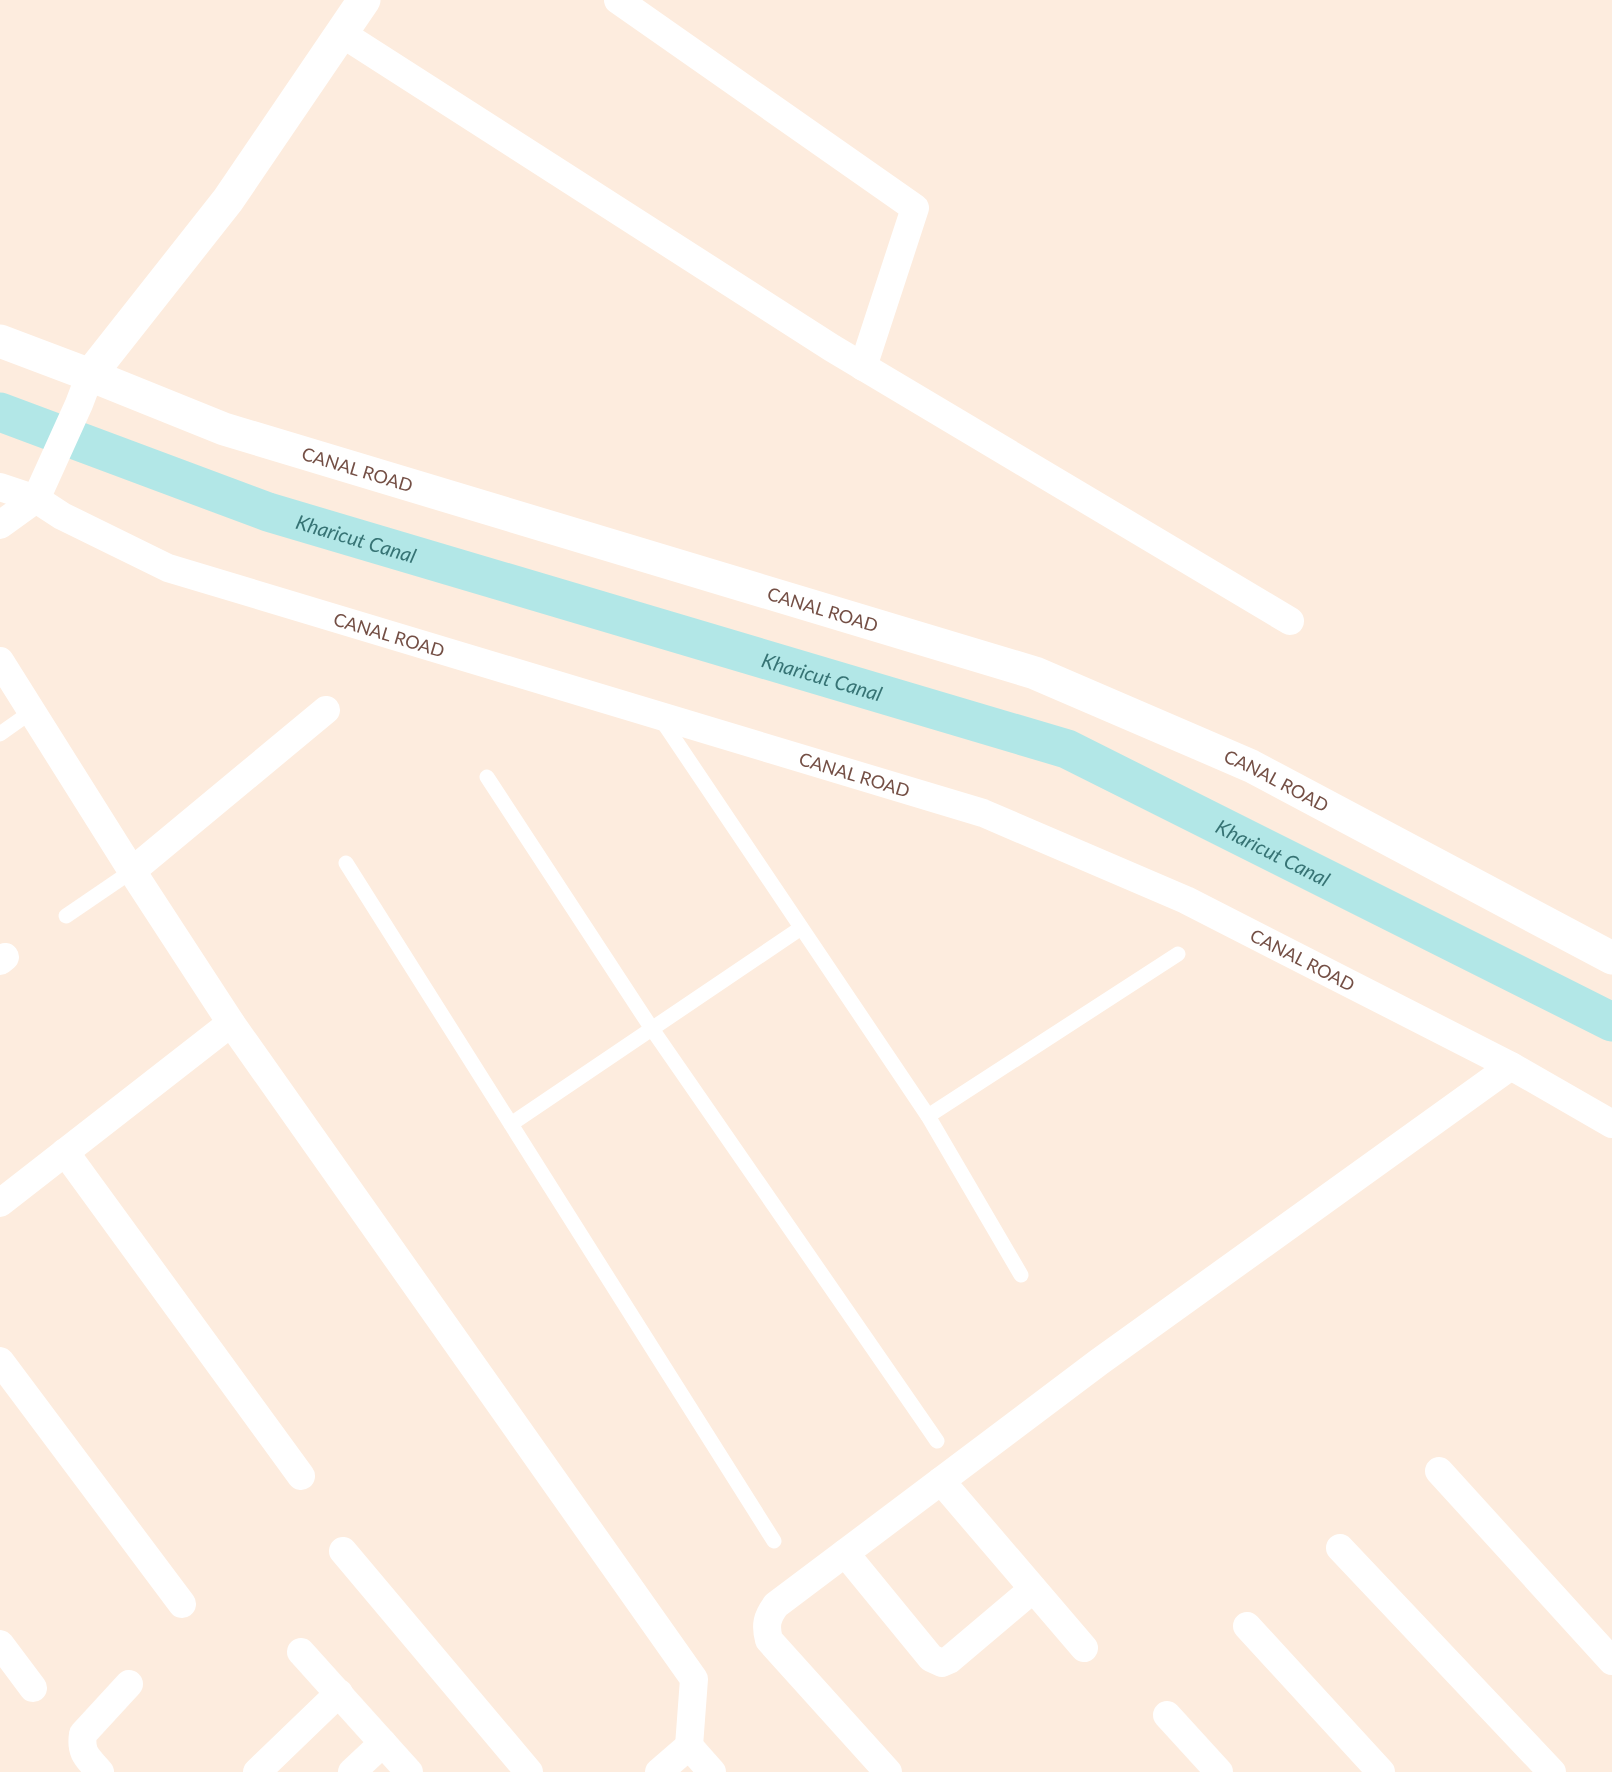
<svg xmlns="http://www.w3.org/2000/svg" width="1612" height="1772" viewBox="0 0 1612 1772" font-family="Lato,sans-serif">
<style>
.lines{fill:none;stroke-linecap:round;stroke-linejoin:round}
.canal{stroke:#b2e7e7;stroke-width:39}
.lane{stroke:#fff;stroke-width:15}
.street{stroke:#fff;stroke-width:28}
.secondary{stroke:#fff;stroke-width:33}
.labels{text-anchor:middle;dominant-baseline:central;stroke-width:6;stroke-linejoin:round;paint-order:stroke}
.street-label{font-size:18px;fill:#744f45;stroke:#fff1e5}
.water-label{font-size:20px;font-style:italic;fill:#367374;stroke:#fff1e5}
</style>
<rect width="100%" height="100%" fill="#fdecde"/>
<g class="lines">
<path class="canal" id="s1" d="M0,412L268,512L1067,749L1612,1022"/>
<g class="lane">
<path d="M661,719L928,1116L1021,1275"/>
<path d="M0,734L31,712"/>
<path d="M487,777L652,1029L937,1441"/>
<path d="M346,863L774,1541"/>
<path d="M66,916L132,871"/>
<path d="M928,1116L1178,954"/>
<path d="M511,1124L801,928"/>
</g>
<g class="street">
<path d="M618,0L915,208L863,367"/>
<path d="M341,33L832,348L1290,621"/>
<path id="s2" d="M0,487L36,499L62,516L168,568L983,813L1186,900L1511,1066L1612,1124"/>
<path d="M0,525L36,499L79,404L90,375"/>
<path d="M0,661L132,871L231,1023L694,1679L689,1746"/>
<path d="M132,871L326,710"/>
<path d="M0,961L5,957"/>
<path d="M65,1152L301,1476"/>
<path d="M0,1203L231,1023"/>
<path d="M0,1361L182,1604"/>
<path d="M1439,1471L1612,1661"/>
<path d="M941,1481L1084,1648"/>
<path d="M1340,1548L1552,1772"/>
<path d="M343,1551L529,1772"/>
<path d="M845,1553L931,1658L942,1663L949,1660L1033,1589"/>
<path d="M1247,1626L1381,1772"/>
<path d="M0,1644L33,1688"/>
<path d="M301,1652L409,1772"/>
<path d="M1167,1715L1219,1772"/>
<path d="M100,1772C88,1758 80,1754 83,1734L129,1684"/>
<path d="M257,1772L339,1693"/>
<path d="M352,1772L383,1743"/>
<path d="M659,1772L689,1746L712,1772"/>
<path d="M888,1772L769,1640C765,1625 767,1617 776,1605L1099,1362L1511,1066"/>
</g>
<g class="secondary">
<path id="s3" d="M0,341L90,375L224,429L1035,673L1251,766L1612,958"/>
<path d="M90,375L228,200L364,0"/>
</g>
</g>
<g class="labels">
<g class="street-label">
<text stroke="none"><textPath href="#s3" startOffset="380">CANAL ROAD</textPath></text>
<text stroke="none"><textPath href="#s3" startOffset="866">CANAL ROAD</textPath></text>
<text stroke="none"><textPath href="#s2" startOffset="418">CANAL ROAD</textPath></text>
<text stroke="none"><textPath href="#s2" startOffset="904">CANAL ROAD</textPath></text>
<text stroke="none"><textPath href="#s3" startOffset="1352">CANAL ROAD</textPath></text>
<text stroke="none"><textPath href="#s2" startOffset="1390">CANAL ROAD</textPath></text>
</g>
<g class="water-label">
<text stroke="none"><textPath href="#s1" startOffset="378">Kharicut Canal</textPath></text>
<text stroke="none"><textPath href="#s1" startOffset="864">Kharicut Canal</textPath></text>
<text stroke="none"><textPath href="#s1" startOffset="1350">Kharicut Canal</textPath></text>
</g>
</g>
</svg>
